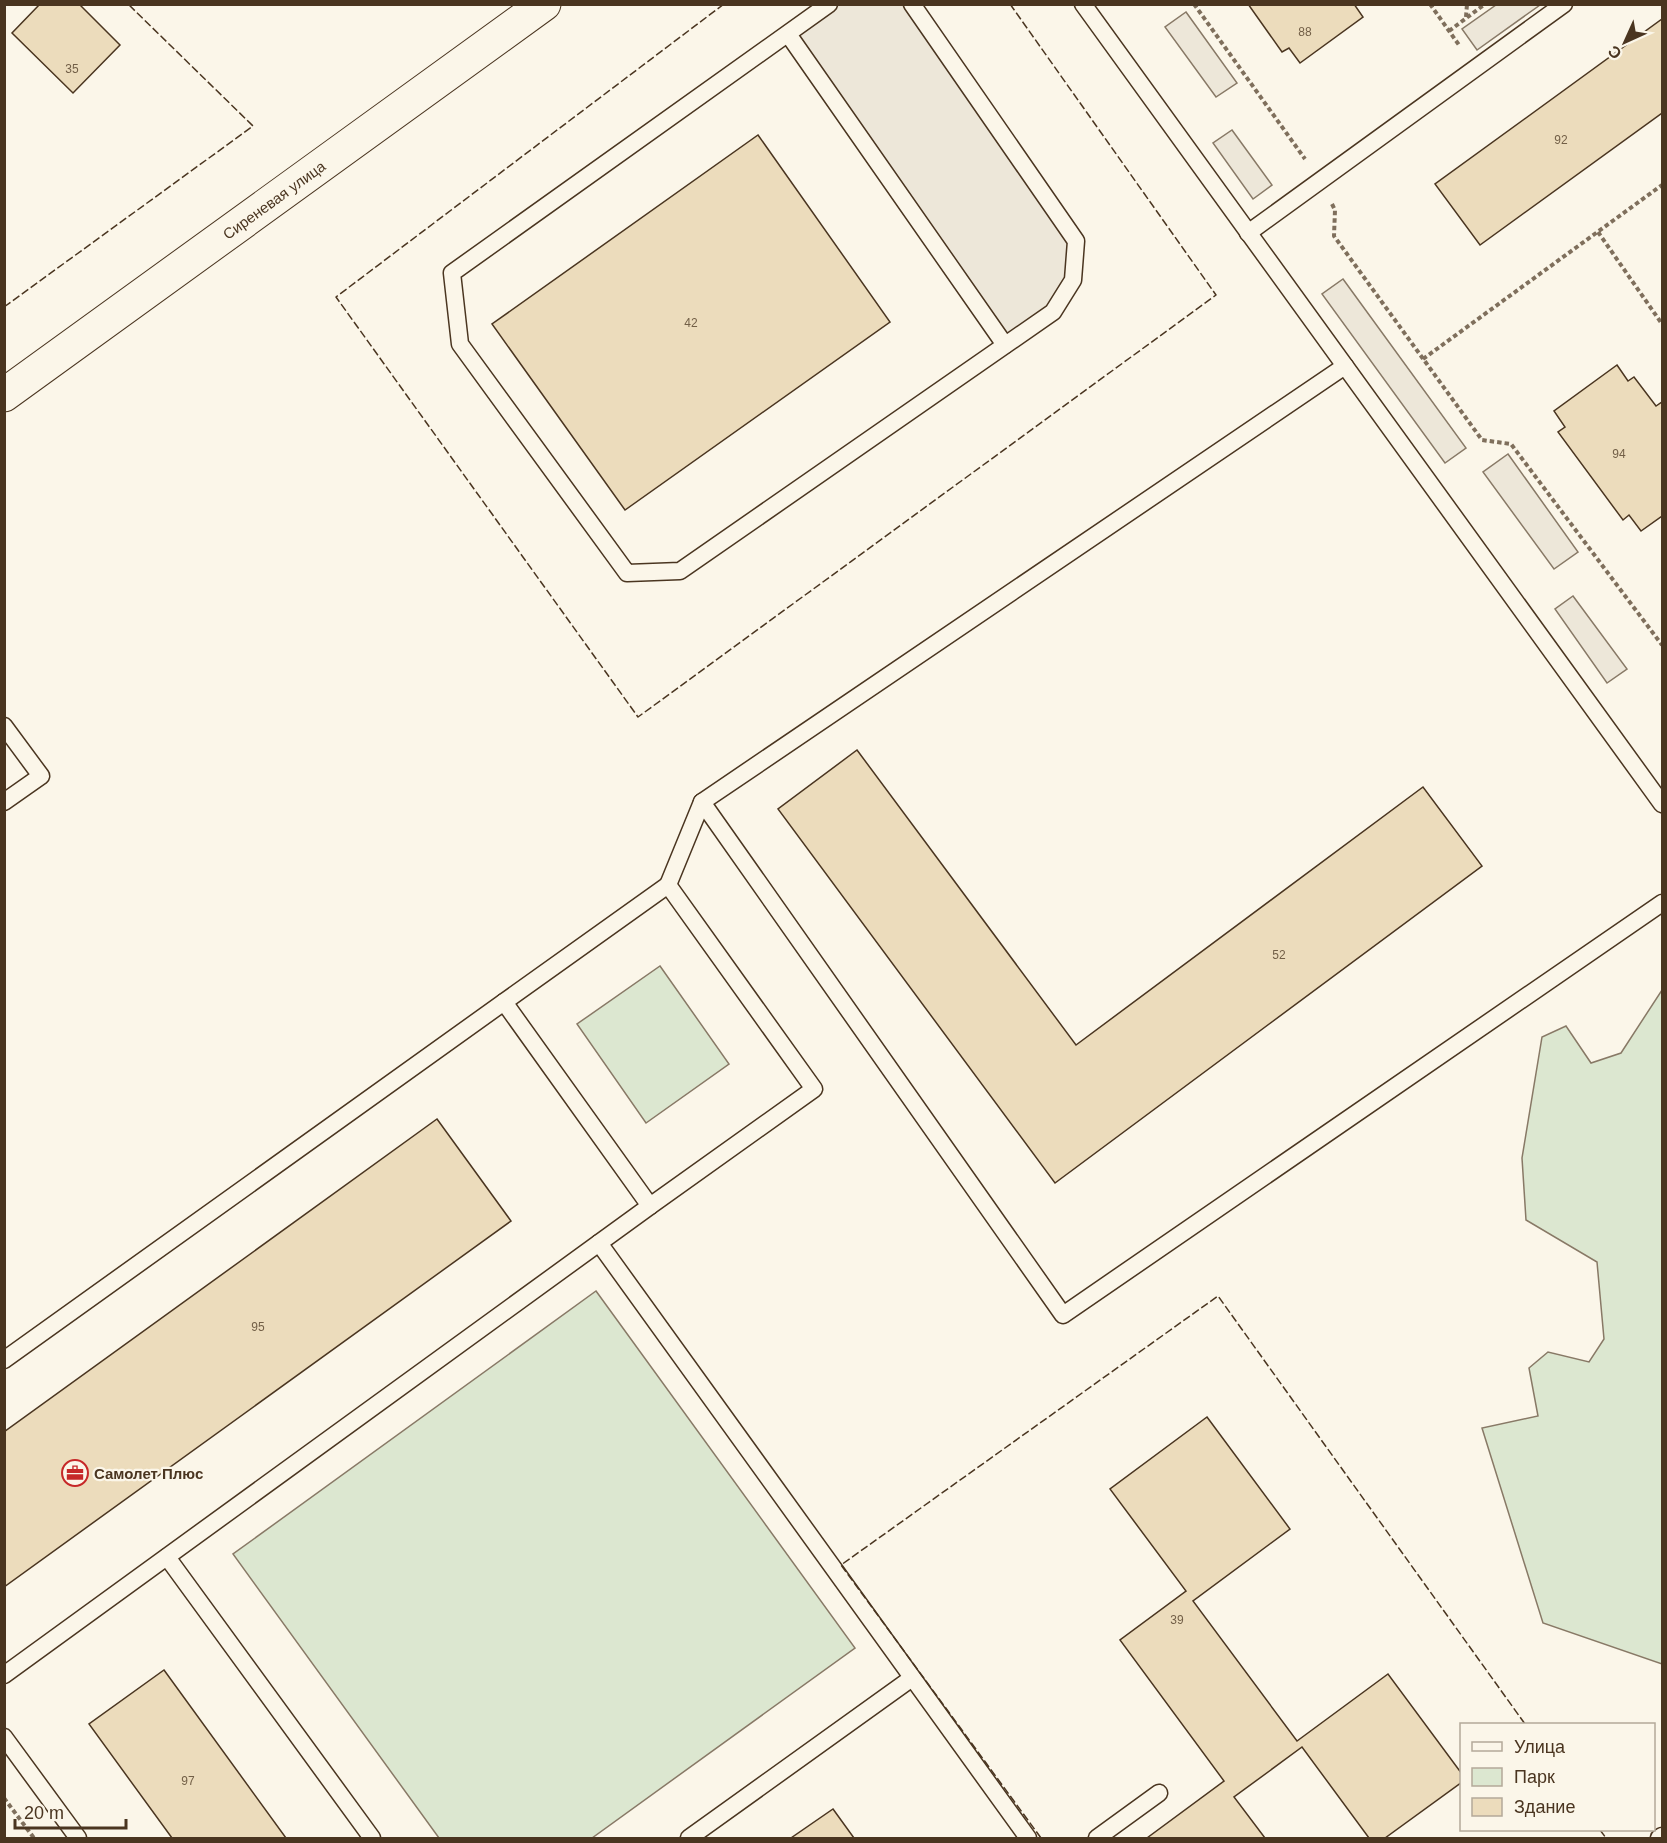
<svg xmlns="http://www.w3.org/2000/svg" width="1667" height="1843" viewBox="0 0 1667 1843" font-family="Arial,sans-serif">
<style>
.green{fill:#dce7d0;stroke:#887966;stroke-width:1.5}
.parking{fill:#ede7d9;stroke:#887966;stroke-width:1.5}
.building{fill:#ecdcbc;stroke:#4a3520;stroke-width:1.5}
.lines{fill:none;stroke-linecap:round;stroke-linejoin:round}
.service-casing{stroke:#4a3520;stroke-width:19}
.minor-casing{stroke:#4a3520;stroke-width:35}
.path{stroke:#7f6f5c;stroke-width:4;stroke-dasharray:4.5 3;stroke-linecap:butt}
.service{stroke:#fbf6e9;stroke-width:16}
.minor{stroke:#fbf6e9;stroke-width:33}
.fence{stroke:#4a3520;stroke-width:1.5;stroke-dasharray:8 3;stroke-linecap:butt}
.labels{text-anchor:middle;dominant-baseline:central;stroke-width:4.5;stroke-linejoin:round;paint-order:stroke}
.number-label{font-size:12px;fill:#725f47}
.street-label{font-size:15px;fill:#4a3520;stroke:#fbf6e9}
.poi-label{font-size:15px;font-weight:bold;fill:#4a3520;stroke:#fbf6e9;text-anchor:start}
</style>
<rect width="100%" height="100%" fill="#fbf6e9"/>
<g class="green">
<path d="M660,966L729,1064L646,1123L577,1024Z"/>
<path d="M1662,990V1664L1543,1623L1482,1428L1538,1416L1529,1368L1548,1352L1589,1362L1604,1339L1597,1262L1526,1220L1522,1158L1542,1037L1566,1026L1591,1063L1621,1053Z"/>
<path d="M596,1291L855,1648L592,1838H439L233,1554Z"/>
</g>
<g class="parking">
<path d="M829,5H912L1076,241L1073,280L1053,312L1005,345L788,34Z"/>
<path d="M1496,5H1540L1477,50L1462,29Z"/>
<path d="M1186,12L1237,83L1216,97L1165,27Z"/>
<path d="M1232,130L1272,185L1253,199L1213,143Z"/>
<path d="M1343,279L1466,448L1445,463L1322,294Z"/>
<path d="M1508,454L1578,552L1554,569L1483,472Z"/>
<path d="M1573,596L1627,669L1607,683L1555,609Z"/>
</g>
<g class="building">
<path d="M40,4H79L120,45L73,93L12,33Z"/>
<path d="M1248,4H1354L1363,17L1300,63L1289,48L1282,52Z"/>
<path d="M1662,19V113L1480,245L1435,184Z"/>
<path d="M758,135L890,322L625,510L492,324Z"/>
<path d="M1617,365L1628,381L1634,377L1656,406L1662,402V516L1641,531L1629,515L1623,520L1558,432L1565,427L1554,411Z"/>
<path d="M857,750L1076,1045L1423,787L1482,866L1055,1183L778,809Z"/>
<path d="M437,1119L511,1221L4,1587V1432Z"/>
<path d="M1207,1417L1290,1529L1193,1601L1297,1741L1388,1674L1462,1774V1782L1385,1838H1369L1302,1747L1234,1797L1265,1838H1147L1224,1781L1120,1640L1186,1591L1110,1489Z"/>
<path d="M164,1670L286,1838H172L89,1724Z"/>
<path d="M833,1809L854,1838H791Z"/>
</g>
<g class="lines">
<defs>
<g id="service">
<path d="M829,4L452,273L460,344L627,573L680,571L1053,312L1073,280L1076,241L912,4"/>
<path d="M1083,4L1662,804"/>
<path d="M788,34L1005,345"/>
<path d="M1248,233L1564,4"/>
<path d="M4,726L41,776L4,802"/>
<path d="M702,802L1063,1315L1662,903"/>
<path d="M668,885L702,802L1345,366"/>
<path d="M504,1002L668,885L814,1089L650,1206"/>
<path d="M4,1360L504,1002L650,1206L599,1243L1028,1838"/>
<path d="M167,1557L372,1838"/>
<path d="M4,1675L599,1243"/>
<path d="M4,1737L78,1838"/>
<path d="M689,1838L912,1678"/>
<path d="M1097,1838L1159,1793"/>
<path d="M1659,1838L1662,1836"/>
</g>
<path id="minor" d="M4,395L544,4"/>
</defs>
<use href="#service" class="service-casing"/>
<use href="#minor" class="minor-casing"/>
<g class="path">
<path d="M1194,4L1305,159"/>
<path d="M1430,4L1459,45"/>
<path d="M1466,17L1467,4"/>
<path d="M1449,31L1485,4"/>
<path d="M1332,204L1335,210L1334,236L1482,440L1511,444L1662,645"/>
<path d="M1598,232L1662,324"/>
<path d="M1423,359L1662,185"/>
<path d="M4,1798L34,1838"/>
</g>
<use href="#service" class="service"/>
<use href="#minor" class="minor"/>
<g class="fence">
<path d="M724,4L336,297L638,717L1216,295L1010,4"/>
<path d="M4,307L253,126L128,4"/>
<path d="M1600,1830L1606,1838"/>
<path d="M1041,1838L841,1565L1218,1296L1525,1724"/>
</g>
</g>
<defs>
<symbol id="office-ring" viewBox="-11 -11 22 22"><circle r="9.5" fill="#fbf6e9" stroke="#c62828" stroke-width="1.5"/><path d="M-6-3h4V-5.5h4V-3h4V5H-6ZM-1-4.5V-3h2v-1.5ZM-6 0V1H6V0Z" fill="#c62828"/></symbol>
</defs>
<g fill-rule="evenodd">
<use href="#office-ring" x="60" y="1458" width="30" height="30"/>
</g>
<g class="labels">
<g class="number-label">
<text x="1305" y="32">88</text>
<text x="72" y="69">35</text>
<text x="1561" y="140">92</text>
<text x="691" y="323">42</text>
<text x="1619" y="454">94</text>
<text x="1279" y="955">52</text>
<text x="258" y="1327">95</text>
<text x="1177" y="1620">39</text>
<text x="188" y="1781">97</text>
</g>
<g class="street-label">
<text transform="translate(274 200) rotate(-36)">Сиреневая улица</text>
</g>
<g class="poi-label">
<text x="94" y="1473">Самолет Плюс</text>
</g>
</g>
<rect width="1667" height="1843" fill="none" stroke="#4a3520" stroke-width="12"/>
<rect x="1460" y="1723" width="195" height="108" fill="#fbf6e9" stroke="#b4a999" stroke-width="1.5"/>
<rect x="1472" y="1742" width="30" height="9" fill="#fbf6e9" stroke="#b4a999" stroke-width="1.5"/>
<text x="1514" y="1753" font-size="18" fill="#4a3520">Улица</text>
<rect x="1472" y="1768" width="30" height="18" fill="#dce7d0" stroke="#b4a999" stroke-width="1.5"/>
<text x="1514" y="1783" font-size="18" fill="#4a3520">Парк</text>
<rect x="1472" y="1798" width="30" height="18" fill="#ecdcbc" stroke="#b4a999" stroke-width="1.5"/>
<text x="1514" y="1813" font-size="18" fill="#4a3520">Здание</text>
<g transform="translate(1625 42) rotate(225)" stroke="#fbf6e9" stroke-width="4.5" paint-order="stroke">
<path d="M0-4.5L10 22L0 15L-10 22Z" fill="#4a3520"/>
<text y="-9" font-size="16" font-weight="bold" text-anchor="middle" fill="#4a3520">С</text>
</g>
<path d="M15 1819v9h111v-9" fill="none" stroke="#4a3520" stroke-width="3"/>
<text x="24" y="1819" font-size="18" fill="#4a3520" stroke="#fbf6e9" stroke-width="4.5" paint-order="stroke">20 m</text>
</svg>
